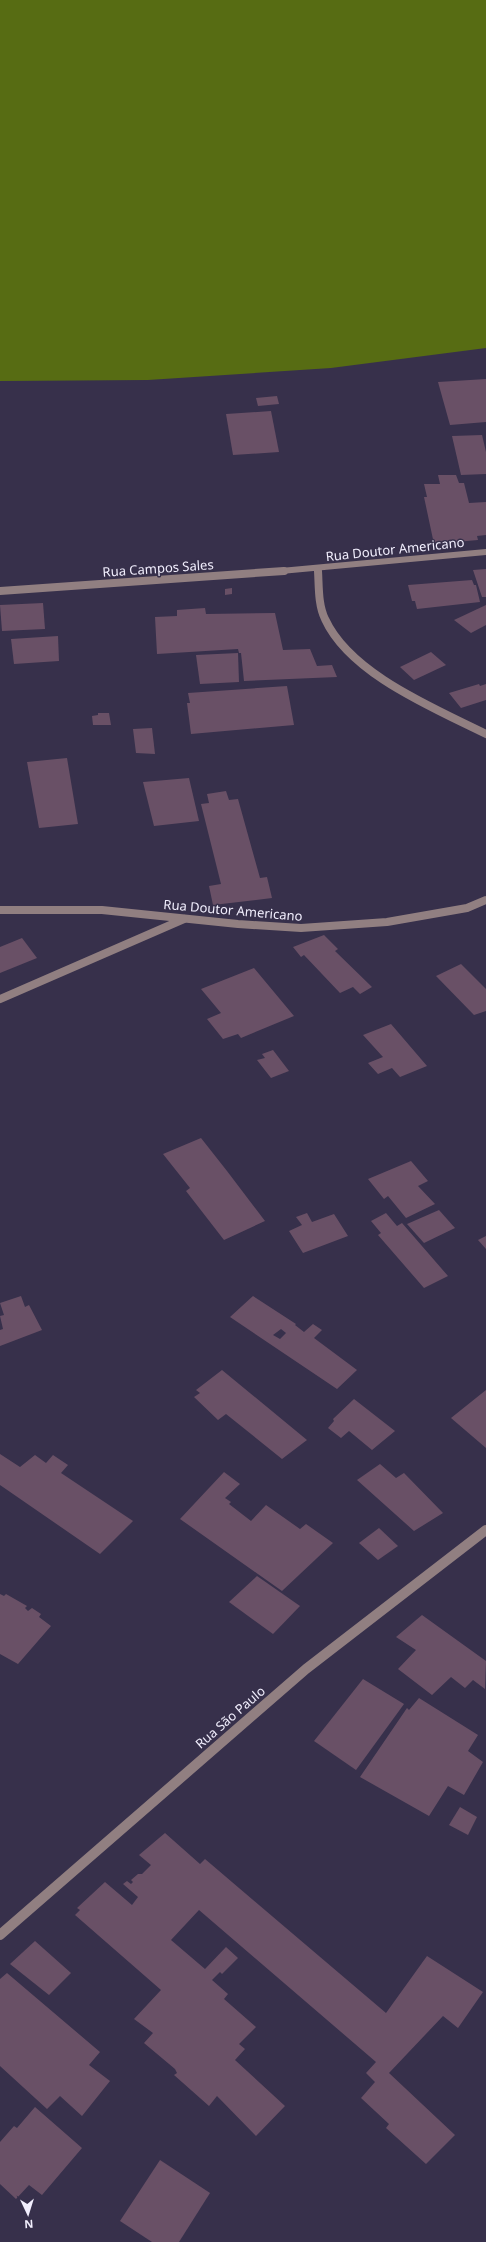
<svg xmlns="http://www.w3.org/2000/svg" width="486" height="2242" viewBox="0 0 486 2242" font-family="'Noto Sans',sans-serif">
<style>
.forest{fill:#576c13}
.building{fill:#695066;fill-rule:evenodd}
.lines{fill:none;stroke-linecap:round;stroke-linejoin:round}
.street-far2{stroke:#917f81;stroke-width:6}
.street-far1{stroke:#917f81;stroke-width:8}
.street{stroke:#917f81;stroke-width:10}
.labels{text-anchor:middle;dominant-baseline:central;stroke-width:3;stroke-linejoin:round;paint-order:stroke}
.street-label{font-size:13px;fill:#f1eefd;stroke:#37304b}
</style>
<rect width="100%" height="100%" fill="#37304b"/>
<path class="forest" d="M0,0H486V348L331,368L148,380L0,381Z"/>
<g class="building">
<path d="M486,379V422L450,425L438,382Z"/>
<path d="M277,396L279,404L258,406L256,398Z"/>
<path d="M271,411L279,452L233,455L226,414Z"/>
<path d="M482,435L486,452V474L461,475L452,436Z"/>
<path d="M438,475H456L459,483H464L469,503L486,502V535L477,536L478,540L434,544L424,497H427L424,484H440Z"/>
<path d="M486,569V597H482L473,570Z"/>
<path d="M472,580L474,585H476L480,602L417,609L415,601H412L408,585Z"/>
<path d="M232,588V594L225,595V589Z"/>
<path d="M43,603L45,629L2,631L0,605Z"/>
<path d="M486,605V625L471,633L454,620Z"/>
<path d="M205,608L206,614L275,613L283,650L310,649L317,666L332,665L337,677L244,681L241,653H239L238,649L157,654L155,617L177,616V610Z"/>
<path d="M58,636L59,661L14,664L11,639Z"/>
<path d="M431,652L446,665L414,680L400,667Z"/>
<path d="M238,653L239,682L200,684L196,655Z"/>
<path d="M479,684L480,686L486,684V700L461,708L449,693Z"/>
<path d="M287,686L294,725L191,734L187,703H190L188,693Z"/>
<path d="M98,713H109L111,725H93L92,716L98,715Z"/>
<path d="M152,728L155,754L136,753L133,729Z"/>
<path d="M67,758L78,824L39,828L27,762Z"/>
<path d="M189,778L199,821L154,826L143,782Z"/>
<path d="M226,791L229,800L238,799L260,878L267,877L272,898L213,905L209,886L221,884L201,804L209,803L207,794Z"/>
<path d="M324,935L338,949L335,951L372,987L360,994L353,987L340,993L304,955L301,957L293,947Z"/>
<path d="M22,938L37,958L0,973V947Z"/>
<path d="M461,964L486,989V1011L474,1015L436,976Z"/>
<path d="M254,968L294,1016L241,1038L238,1034L223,1039L207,1019L221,1013L201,989Z"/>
<path d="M391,1024L427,1066L400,1077L392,1068L378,1074L368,1063L383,1057L363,1035Z"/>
<path d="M273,1050L289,1071L271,1078L257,1060L265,1058L262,1054Z"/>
<path d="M201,1138L227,1171L265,1221L224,1240L186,1191L190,1188L163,1154Z"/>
<path d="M411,1161L428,1181L418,1186L435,1204L406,1218L388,1196L384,1199L368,1179Z"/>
<path d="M439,1210L455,1228L424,1243L407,1224Z"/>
<path d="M307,1213L312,1222L334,1214L348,1236L303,1253L289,1231L302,1225L296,1217Z"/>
<path d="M386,1213L397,1226L402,1223L448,1276L424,1288L378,1235L381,1233L371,1221Z"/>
<path d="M486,1236V1249L478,1240Z"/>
<path d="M21,1296L25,1307L29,1305L42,1330L0,1346V1330L3,1329L0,1316L4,1315L0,1303Z"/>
<path d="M253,1296L296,1324L295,1325L304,1332L313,1324L322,1330L314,1338L357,1370L337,1389L230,1317ZM281,1329L286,1333L280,1339L273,1335Z"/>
<path d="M222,1370L307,1440L282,1459L226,1414L218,1420L194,1397L200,1393L196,1390Z"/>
<path d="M486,1390V1448L451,1418Z"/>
<path d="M354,1399L395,1431L372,1450L349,1431L341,1438L328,1428L334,1421L333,1419Z"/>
<path d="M0,1454L20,1467L35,1455L46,1463L53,1455L68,1465L61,1473L133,1521L100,1554L0,1485Z"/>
<path d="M380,1464L396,1478L404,1473L443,1513L414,1531L357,1480Z"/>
<path d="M224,1472L240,1484L225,1498L231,1502L229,1504L251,1521L266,1505L300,1529L306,1524L333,1543L282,1591L180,1519Z"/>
<path d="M379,1528L398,1546L378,1560L359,1543Z"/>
<path d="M257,1576L300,1606L273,1634L229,1602Z"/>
<path d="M0,1594L4,1596L6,1594L27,1606L25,1608L28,1611L32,1608L41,1614L39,1617L51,1626L18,1664L0,1654Z"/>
<path d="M422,1615L486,1661L485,1689L473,1680L465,1688L451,1677L432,1695L398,1669L416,1650L396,1637Z"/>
<path d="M363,1679L404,1704L356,1770L314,1741Z"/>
<path d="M419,1698L478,1735L468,1751L483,1762L464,1795L448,1786L429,1816L360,1777L407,1708L409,1710Z"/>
<path d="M460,1807L477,1817L468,1835L449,1825Z"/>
<path d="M165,1833L200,1864L205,1859L386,2013L427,1956L483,1992L458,2028L443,2016L389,2073L455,2135L426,2164L386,2128L389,2124L361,2098L375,2082L366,2073L376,2062L199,1910L171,1940L205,1969L226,1947L238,1958L222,1974L220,1972L212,1980L228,1994L224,1999L256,2027L239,2044L245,2049L235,2060L285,2106L256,2136L217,2096L209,2106L174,2075L177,2073L175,2069L144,2043L153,2033L134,2019L161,1990L75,1915L80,1910L77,1908L105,1882L132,1905L138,1897L123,1884L127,1881L131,1884L133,1882L131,1880L138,1874H142L151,1865L139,1855Z"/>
<path d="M35,1941L71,1973L49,1995L10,1964Z"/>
<path d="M7,1973L100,2052L89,2065L110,2081L82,2116L60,2096L47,2109L0,2066V1979Z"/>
<path d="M35,2107L82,2148L42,2195L29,2185L16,2199L0,2184V2142L14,2126L17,2128Z"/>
<path d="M160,2160L210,2193L179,2242H152L120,2221Z"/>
</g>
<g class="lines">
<g class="street-far2">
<path d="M318,569V572"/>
<path d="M270,572L486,552"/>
</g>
<g class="street-far1">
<path d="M318,571C319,586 318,605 325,619C350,674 434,708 486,734"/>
<path d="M0,591L284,571"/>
<path d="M0,910H102L238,924L301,928L387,922L467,908L486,900"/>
<path d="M0,999L184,919"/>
</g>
<path class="street" d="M0,1935L306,1669L486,1530"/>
</g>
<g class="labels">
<g class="street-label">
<text transform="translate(395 549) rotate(-6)">Rua Doutor Americano</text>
<text transform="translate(158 568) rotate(-4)">Rua Campos Sales</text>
<text transform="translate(233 910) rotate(5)">Rua Doutor Americano</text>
<text transform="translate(230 1717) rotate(-41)">Rua São Paulo</text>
</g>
</g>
<g transform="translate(28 2214) rotate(176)" stroke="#37304b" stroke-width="3" paint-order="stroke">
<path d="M0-3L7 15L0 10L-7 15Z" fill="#f1eefd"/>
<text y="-6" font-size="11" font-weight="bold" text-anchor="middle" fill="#f1eefd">N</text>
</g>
</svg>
